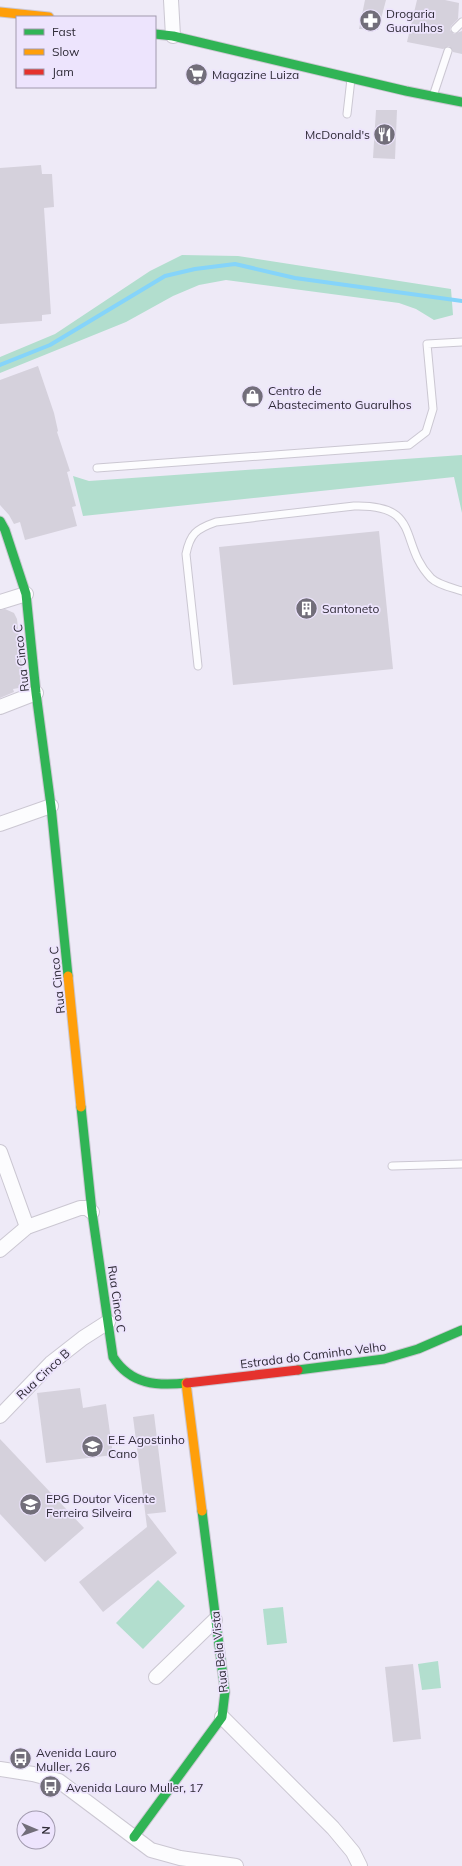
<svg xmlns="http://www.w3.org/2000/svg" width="462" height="1866" viewBox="0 0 462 1866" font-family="Mulish,sans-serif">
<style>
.green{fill:#b2dece}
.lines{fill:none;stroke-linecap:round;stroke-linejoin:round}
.stream{stroke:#85d4fa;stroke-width:4}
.building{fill:#d5d1dc}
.lane-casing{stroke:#cbc7d2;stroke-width:9}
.street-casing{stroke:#cbc7d2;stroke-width:16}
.fast-casing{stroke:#cbc7d2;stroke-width:11}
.slow-casing{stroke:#cbc7d2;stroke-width:11}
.jam-casing{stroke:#cbc7d2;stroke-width:11}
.lane{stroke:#fcfcfe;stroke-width:7}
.street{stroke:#fcfcfe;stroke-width:14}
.fast{stroke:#30b455;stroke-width:9}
.slow{stroke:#ff9f0a;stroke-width:9}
.jam{stroke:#e5322d;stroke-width:9}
.labels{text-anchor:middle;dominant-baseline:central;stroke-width:3.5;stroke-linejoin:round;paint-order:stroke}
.poi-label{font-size:12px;fill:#2f2b37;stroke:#ede4fd;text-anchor:start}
.street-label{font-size:12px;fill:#2f2b37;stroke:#ede4fd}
</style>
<rect width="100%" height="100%" fill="#eeeaf7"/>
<g class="green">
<path d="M182,255L238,256L451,289L453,315L434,320L416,309L399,303L226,280L199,285L173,296L126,322L0,373V357L55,334L150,271Z"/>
<path d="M462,455V513L454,477L83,516L73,476L89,481Z"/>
<path d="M158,1580L185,1606L143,1649L116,1623Z"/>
<path d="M283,1607L287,1643L267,1645L263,1609Z"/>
<path d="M438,1661L441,1688L422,1690L418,1664Z"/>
</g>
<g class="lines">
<path class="stream" d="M0,365L50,345L165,276L195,269L235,264L295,278L462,301"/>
</g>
<g class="building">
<path d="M365,0H386L378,30L359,29Z"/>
<path d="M417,0H445L459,3L458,19L451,26L450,30L454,34L462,31V54L453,52L449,46L443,49L407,42Z"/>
<path d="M376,110H397L395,159L373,158Z"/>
<path d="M41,165L42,174H52L54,207L44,208L51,314L42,315V321L0,324V168Z"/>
<path d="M38,366L54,413L58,431L57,432L70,471L67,472L76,506L72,507L77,526L25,540L20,522L14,524L9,515L0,505V380Z"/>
<path d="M379,531L393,669L233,685L219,547Z"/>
<path d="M5,609L14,613L17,619L24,687L13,689L14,692L0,698V610Z"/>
<path d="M80,1388L83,1408L106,1404L113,1455L46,1463L37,1393Z"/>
<path d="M154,1414L166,1512L147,1514L177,1553L103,1612L79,1582L147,1527L133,1417Z"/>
<path d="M0,1439L84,1528L45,1562L0,1514Z"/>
<path d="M413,1664L421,1739L393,1742L385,1667Z"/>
</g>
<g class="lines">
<defs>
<g id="lane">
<path d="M455,29L462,22"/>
<path d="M433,96L448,51"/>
<path d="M347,114L351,79"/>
<path d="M97,468L409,445L426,432L433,409L427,344L462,342"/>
<path d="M198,666L186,554C190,534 196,529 216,522L354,506C423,504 398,544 431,578C438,585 453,588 462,591"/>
<path d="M392,1166L462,1164"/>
</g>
<g id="street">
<path d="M171,0L173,36"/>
<path d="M0,602L26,594"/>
<path d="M0,707L36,693"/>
<path d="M0,824L51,806"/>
<path d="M0,1152L27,1227"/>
<path d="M0,1250L27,1227L80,1208H87L92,1212"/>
<path d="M0,1416L51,1363L83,1338L108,1322"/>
<path d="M156,1677L215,1620"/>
<path d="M222,1717L333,1828L353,1852L360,1866"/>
<path d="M0,1769L33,1774L59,1781L151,1850L180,1858L236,1866"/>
</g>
<g id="fast">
<path d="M155,34L173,36L406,91L462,102"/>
<path d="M0,521L5,530L26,594L36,693L51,806L68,976"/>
<path d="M81,1107L92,1212L113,1357C131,1385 157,1386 187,1383"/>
<path d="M298,1370L384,1359L418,1349L462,1330"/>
<path d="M134,1837L222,1717L225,1692L202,1511"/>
</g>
<g id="slow">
<path d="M0,12L49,17"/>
<path d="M68,976L81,1107"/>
<path d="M186,1383L202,1511"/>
</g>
<path id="jam" d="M187,1383L298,1370"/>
</defs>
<use href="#lane" class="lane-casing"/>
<use href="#street" class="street-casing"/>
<use href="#fast" class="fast-casing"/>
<use href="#slow" class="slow-casing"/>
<use href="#jam" class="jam-casing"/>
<use href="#lane" class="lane"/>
<use href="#street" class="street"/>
<use href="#fast" class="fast"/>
<use href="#slow" class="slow"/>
<use href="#jam" class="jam"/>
</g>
<defs>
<symbol id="pharmacy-disc" viewBox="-11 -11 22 22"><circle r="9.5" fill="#726e7a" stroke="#ede4fd"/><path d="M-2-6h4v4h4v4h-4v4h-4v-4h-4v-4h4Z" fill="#fff"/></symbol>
<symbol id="supermarket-disc" viewBox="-11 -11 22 22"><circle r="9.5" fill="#726e7a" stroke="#ede4fd"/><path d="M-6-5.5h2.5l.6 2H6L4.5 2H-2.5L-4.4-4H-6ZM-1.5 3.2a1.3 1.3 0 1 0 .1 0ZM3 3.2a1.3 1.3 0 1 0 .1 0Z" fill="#fff"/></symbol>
<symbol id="restaurant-disc" viewBox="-11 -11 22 22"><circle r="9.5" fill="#726e7a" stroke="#ede4fd"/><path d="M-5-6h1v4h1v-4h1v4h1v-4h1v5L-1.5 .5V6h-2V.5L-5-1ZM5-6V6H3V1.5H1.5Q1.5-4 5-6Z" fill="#fff"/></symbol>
<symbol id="shop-disc" viewBox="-11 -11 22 22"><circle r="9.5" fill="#726e7a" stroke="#ede4fd"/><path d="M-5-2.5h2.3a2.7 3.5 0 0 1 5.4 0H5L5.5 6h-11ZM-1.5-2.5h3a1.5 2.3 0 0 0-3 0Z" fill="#fff"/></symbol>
<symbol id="building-disc" viewBox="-11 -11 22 22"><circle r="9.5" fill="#726e7a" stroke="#ede4fd"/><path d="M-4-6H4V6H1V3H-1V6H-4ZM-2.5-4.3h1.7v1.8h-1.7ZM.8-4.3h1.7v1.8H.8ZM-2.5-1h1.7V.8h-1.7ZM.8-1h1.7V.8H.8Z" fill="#fff"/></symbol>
<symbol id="school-disc" viewBox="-11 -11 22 22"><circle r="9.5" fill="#726e7a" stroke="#ede4fd"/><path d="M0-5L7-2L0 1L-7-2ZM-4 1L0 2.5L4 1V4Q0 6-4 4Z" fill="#fff"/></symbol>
<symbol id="bus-disc" viewBox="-11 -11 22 22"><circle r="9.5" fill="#726e7a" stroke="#ede4fd"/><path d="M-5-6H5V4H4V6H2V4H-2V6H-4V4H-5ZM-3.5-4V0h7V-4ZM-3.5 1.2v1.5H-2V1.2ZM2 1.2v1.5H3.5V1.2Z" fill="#fff"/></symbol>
</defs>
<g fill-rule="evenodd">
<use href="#pharmacy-disc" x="358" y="8" width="25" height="25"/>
<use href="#supermarket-disc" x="184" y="62" width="25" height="25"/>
<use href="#restaurant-disc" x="372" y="122" width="25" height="25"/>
<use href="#shop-disc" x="240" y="384" width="25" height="25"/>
<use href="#building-disc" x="294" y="596" width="25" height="25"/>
<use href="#school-disc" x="80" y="1434" width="25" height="25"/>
<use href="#school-disc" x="18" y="1492" width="25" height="25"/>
<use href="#bus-disc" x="8" y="1746" width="25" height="25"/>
<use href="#bus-disc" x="38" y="1774" width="25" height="25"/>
</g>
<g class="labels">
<g class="poi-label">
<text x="386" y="13">Drogaria<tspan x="386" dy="14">Guarulhos</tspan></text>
<text x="212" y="74">Magazine Luiza</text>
<text x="370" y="134" text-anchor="end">McDonald's</text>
<text x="268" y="390">Centro de<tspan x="268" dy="14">Abastecimento Guarulhos</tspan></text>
<text x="322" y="608">Santoneto</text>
<text x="108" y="1439">E.E Agostinho<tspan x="108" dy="14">Cano</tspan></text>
<text x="46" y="1498">EPG Doutor Vicente<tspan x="46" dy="14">Ferreira Silveira</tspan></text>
<text x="36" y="1752">Avenida Lauro<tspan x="36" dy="14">Muller, 26</tspan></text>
<text x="66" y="1787">Avenida Lauro Muller, 17</text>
</g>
<g class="street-label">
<text transform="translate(21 658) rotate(-96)">Rua Cinco C</text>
<text transform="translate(57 980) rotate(-96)">Rua Cinco C</text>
<text transform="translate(117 1299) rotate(82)">Rua Cinco C</text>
<text transform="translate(313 1355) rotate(-7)">Estrada do Caminho Velho</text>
<text transform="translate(43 1374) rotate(-43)">Rua Cinco B</text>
<text transform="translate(219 1652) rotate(-96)">Rua Bela Vista</text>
</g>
</g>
<rect x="16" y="16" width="140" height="72" fill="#ede4fd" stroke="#a19aae"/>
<rect x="24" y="29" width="20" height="6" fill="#30b455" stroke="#a19aae"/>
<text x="52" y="36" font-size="12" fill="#2f2b37">Fast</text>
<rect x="24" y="49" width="20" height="6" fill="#ff9f0a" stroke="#a19aae"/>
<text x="52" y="56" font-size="12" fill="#2f2b37">Slow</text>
<rect x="24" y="69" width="20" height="6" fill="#e5322d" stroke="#a19aae"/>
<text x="52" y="76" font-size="12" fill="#2f2b37">Jam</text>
<g transform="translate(36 1830) rotate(92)"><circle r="19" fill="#ede4fd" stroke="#a19aae"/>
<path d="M0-3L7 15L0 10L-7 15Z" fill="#726e7a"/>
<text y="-6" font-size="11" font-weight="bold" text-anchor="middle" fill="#2f2b37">N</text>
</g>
</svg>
